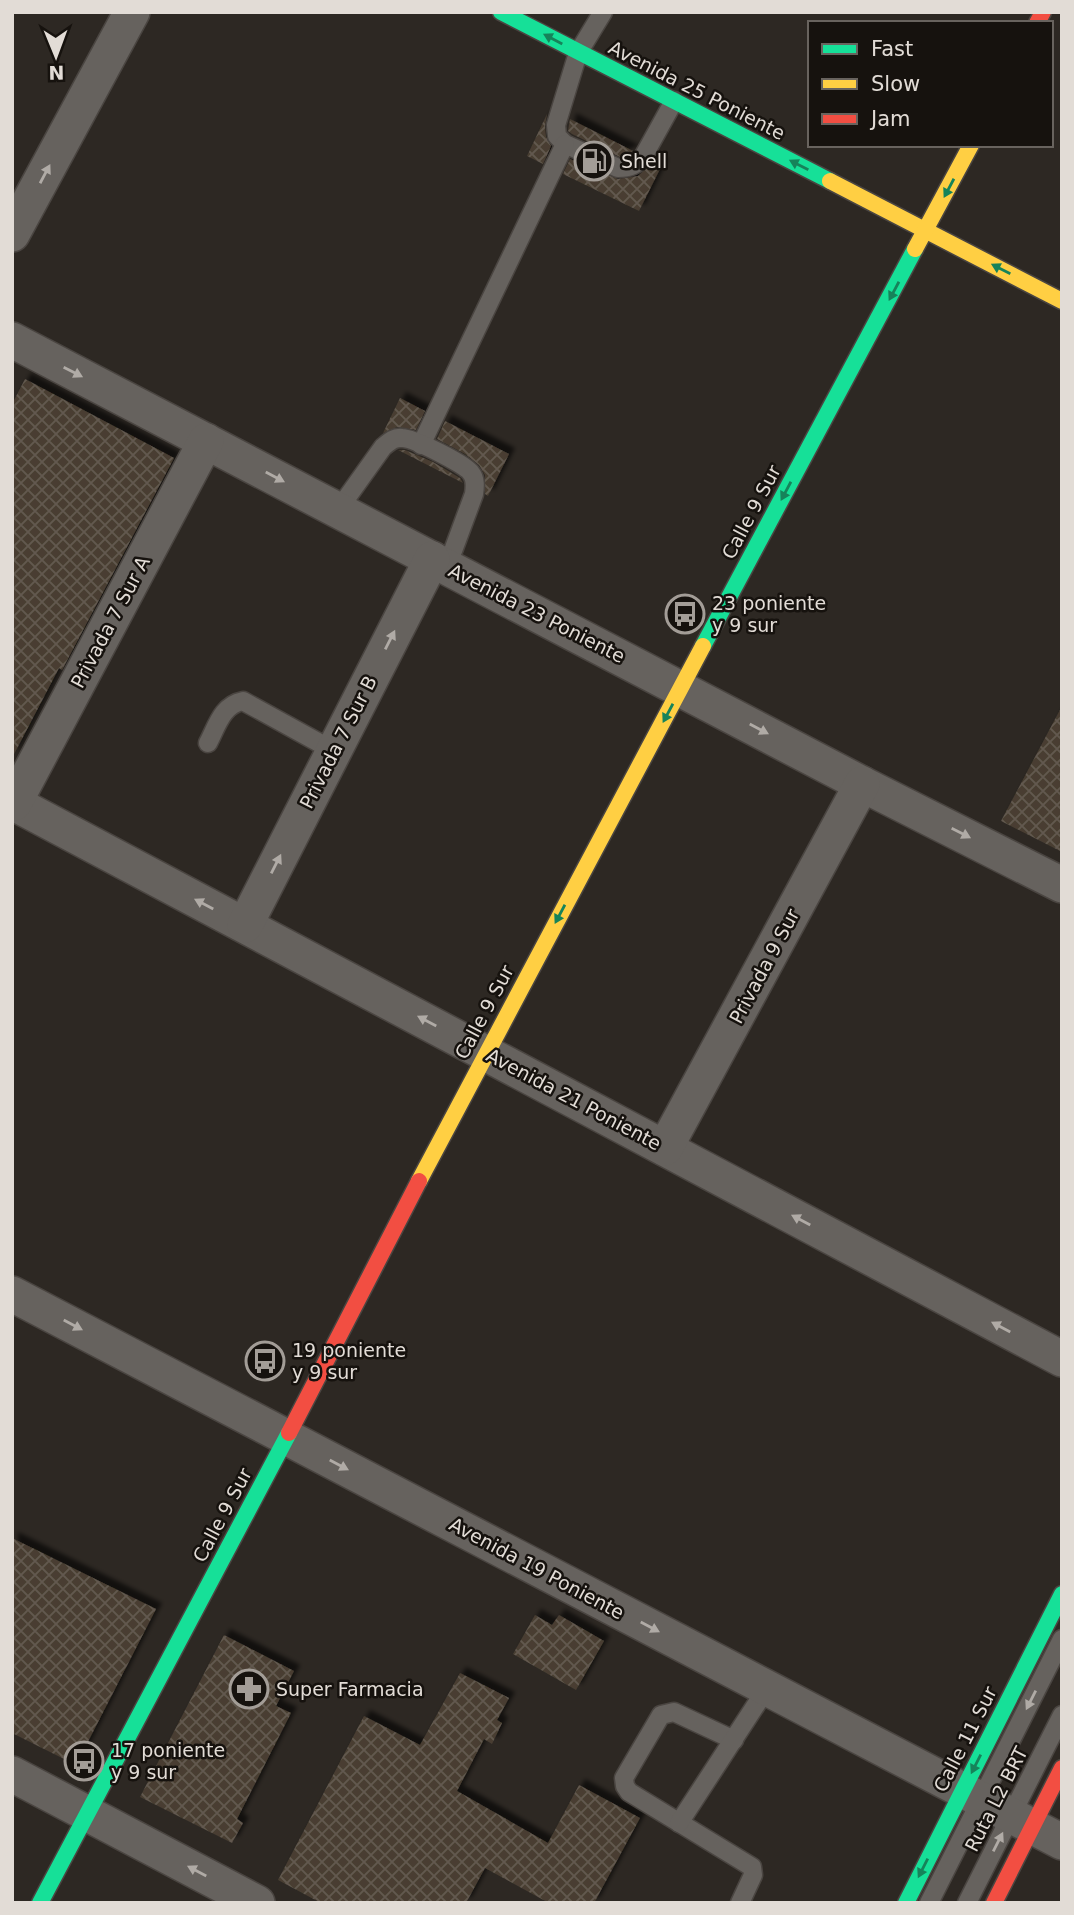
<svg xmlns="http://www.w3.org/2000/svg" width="1074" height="1915" viewBox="0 0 1074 1915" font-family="'DejaVu Sans',sans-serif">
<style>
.building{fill:url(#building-cross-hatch);filter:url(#shadow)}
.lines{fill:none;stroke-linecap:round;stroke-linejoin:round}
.lane-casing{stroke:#4a4541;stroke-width:21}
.street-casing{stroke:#4a4541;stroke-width:38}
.fast-casing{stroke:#4a4541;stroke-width:19}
.slow-casing{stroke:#4a4541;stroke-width:19}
.jam-casing{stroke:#4a4541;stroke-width:19}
.lane{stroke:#66625e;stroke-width:18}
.street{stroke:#66625e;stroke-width:35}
.fast{stroke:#16e098;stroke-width:16}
.slow{stroke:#ffcf43;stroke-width:16}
.jam{stroke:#f24e42;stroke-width:16}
.oneway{fill:#16835a}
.oneway2{fill:#b0aba6}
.labels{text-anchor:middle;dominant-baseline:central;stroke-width:5;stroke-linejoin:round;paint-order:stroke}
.street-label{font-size:19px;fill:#e2dcd6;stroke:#16120e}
.poi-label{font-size:19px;fill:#e2dcd6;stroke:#16120e;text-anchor:start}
</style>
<defs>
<pattern id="building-cross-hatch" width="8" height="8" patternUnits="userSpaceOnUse" patternTransform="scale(1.75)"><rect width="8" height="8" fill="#483e32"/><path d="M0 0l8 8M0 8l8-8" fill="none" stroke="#62594f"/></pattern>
<filter id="shadow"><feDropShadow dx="6" dy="-6" stdDeviation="2" flood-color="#0009"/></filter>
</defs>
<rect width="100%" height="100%" fill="#2d2823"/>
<g class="building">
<path d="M547,114L545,126L546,137L551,146L543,164L527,156Z"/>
<path d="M570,119L633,151L620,157L572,134L568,131Z"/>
<path d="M570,159L618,179L638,176L654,161L662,165L639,211L563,174Z"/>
<path d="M25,379L174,458L62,670L59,668L12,758V404Z"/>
<path d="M400,398L425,411L416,430L397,427L383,433Z"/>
<path d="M445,421L509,454L488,496L485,494V475L479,465L465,454L437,439Z"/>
<path d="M398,450H405L433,462L460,478L463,483Z"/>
<path d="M1062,706V852L1001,821Z"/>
<path d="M12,1538L156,1609L76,1765L12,1733Z"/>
<path d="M535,1615L552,1625L559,1615L604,1641L576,1690L513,1654Z"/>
<path d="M224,1635L294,1671L276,1706L291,1713L237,1819L243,1823L232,1843L140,1797Z"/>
<path d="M460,1673L509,1698L497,1720L502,1723L492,1744L484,1739L457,1791L548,1843L579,1785L640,1818L594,1903H549L485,1868L466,1903H321L278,1880L364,1716L420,1745Z"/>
</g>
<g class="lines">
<defs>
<g id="lane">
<path d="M603,12L578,53L556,125L557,136L565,144L618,168C630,168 636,165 643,157L674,101"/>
<path d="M421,445L565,144"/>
<path d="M338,510L383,447C389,442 394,437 402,438C413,438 465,464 471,473C476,479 475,487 474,494L447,567"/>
<path d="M208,743C217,726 222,705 243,701L334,751"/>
<path d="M734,1740L674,1712L661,1715L624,1778L625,1786L629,1792L752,1867L753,1875L740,1903"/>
<path d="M679,1823L767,1688"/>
<path d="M929,1903L1062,1639"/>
<path d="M967,1903L1062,1715"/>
</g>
<g id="street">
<path d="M12,234L132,12"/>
<path d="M12,340L862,784L1062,885"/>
<path d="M12,802L1062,1359"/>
<path d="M14,803L206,441"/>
<path d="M245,925L432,559"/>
<path d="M665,1148L862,784"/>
<path d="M12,1294L1062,1842"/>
<path d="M12,1774L257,1903"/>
</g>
<g id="fast">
<path d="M501,12L830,181"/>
<path d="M703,646L915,249"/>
<path d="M40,1903L289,1433"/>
<path d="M906,1903L1062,1594"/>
</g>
<g id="slow">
<path d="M830,181L1062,301"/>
<path d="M915,249L971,145"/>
<path d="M419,1181L703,646"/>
</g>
<g id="jam">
<path d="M1037,23L1043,12"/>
<path d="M289,1433L419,1181"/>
<path d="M994,1903L1062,1768"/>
</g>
</defs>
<use href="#lane" class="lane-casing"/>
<use href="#street" class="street-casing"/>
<use href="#fast" class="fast-casing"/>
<use href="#slow" class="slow-casing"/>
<use href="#jam" class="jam-casing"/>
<use href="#lane" class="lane"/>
<use href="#street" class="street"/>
<use href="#fast" class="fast"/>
<use href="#slow" class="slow"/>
<use href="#jam" class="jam"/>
</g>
<defs><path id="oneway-solid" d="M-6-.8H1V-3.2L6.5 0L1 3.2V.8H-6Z" transform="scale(1.75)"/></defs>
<g class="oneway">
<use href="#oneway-solid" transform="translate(553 39) rotate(-152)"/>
<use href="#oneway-solid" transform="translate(799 165) rotate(-153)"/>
<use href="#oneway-solid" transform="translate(949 188) rotate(118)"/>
<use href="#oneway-solid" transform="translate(1001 269) rotate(-153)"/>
<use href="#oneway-solid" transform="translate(894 291) rotate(118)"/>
<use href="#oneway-solid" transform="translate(786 491) rotate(118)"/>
<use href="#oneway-solid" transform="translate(668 713) rotate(118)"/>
<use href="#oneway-solid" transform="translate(560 914) rotate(118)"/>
<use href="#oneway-solid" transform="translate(976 1764) rotate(117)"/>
<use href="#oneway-solid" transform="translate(923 1868) rotate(117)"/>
</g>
<g class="oneway2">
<use href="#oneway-solid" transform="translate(45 174) rotate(-62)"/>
<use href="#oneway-solid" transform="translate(73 372) rotate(27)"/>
<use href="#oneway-solid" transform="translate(275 477) rotate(28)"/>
<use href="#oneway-solid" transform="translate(390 640) rotate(-63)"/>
<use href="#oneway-solid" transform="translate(759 729) rotate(28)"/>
<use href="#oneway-solid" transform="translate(961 833) rotate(27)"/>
<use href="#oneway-solid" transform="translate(276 864) rotate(-63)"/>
<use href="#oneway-solid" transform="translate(204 904) rotate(-152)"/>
<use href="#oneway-solid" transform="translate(427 1021) rotate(-152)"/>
<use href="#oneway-solid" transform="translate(801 1220) rotate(-152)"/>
<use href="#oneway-solid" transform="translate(73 1325) rotate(28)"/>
<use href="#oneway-solid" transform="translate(1001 1327) rotate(-152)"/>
<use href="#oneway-solid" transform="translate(339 1465) rotate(28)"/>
<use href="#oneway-solid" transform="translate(650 1627) rotate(28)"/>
<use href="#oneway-solid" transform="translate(1031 1700) rotate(117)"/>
<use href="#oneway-solid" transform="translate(998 1842) rotate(-63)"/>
<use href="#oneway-solid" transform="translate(197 1871) rotate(-152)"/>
</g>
<defs>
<symbol id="fuel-ring" viewBox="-11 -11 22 22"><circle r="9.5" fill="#16120e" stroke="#a39d97" stroke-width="1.5"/><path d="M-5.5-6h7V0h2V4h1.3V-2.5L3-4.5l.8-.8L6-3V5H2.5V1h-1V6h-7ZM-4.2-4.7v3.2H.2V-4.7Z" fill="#a39d97"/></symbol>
<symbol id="bus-ring" viewBox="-11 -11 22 22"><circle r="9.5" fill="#16120e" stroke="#a39d97" stroke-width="1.5"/><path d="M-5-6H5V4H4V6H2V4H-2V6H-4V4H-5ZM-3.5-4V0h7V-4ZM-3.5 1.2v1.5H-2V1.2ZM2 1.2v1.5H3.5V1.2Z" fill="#a39d97"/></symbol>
<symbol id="pharmacy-ring" viewBox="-11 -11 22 22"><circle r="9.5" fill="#16120e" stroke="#a39d97" stroke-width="1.5"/><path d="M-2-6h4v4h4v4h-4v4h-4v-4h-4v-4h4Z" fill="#a39d97"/></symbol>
</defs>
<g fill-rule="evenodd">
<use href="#fuel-ring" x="572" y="139" width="44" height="44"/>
<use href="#bus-ring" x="663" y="592" width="44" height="44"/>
<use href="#bus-ring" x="243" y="1339" width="44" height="44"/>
<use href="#pharmacy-ring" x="227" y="1667" width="44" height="44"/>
<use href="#bus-ring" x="62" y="1739" width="44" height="44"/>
</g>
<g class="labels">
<g class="street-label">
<text transform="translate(697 90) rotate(27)">Avenida 25 Poniente</text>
<text transform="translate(751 512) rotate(-62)">Calle 9 Sur</text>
<text transform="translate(537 613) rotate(27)">Avenida 23 Poniente</text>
<text transform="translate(110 622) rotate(-62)">Privada 7 Sur A</text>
<text transform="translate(338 742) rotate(-63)">Privada 7 Sur B</text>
<text transform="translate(764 966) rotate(-62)">Privada 9 Sur</text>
<text transform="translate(484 1012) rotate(-62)">Calle 9 Sur</text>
<text transform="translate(574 1099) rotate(28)">Avenida 21 Poniente</text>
<text transform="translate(222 1515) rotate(-62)">Calle 9 Sur</text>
<text transform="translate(537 1568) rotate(28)">Avenida 19 Poniente</text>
<text transform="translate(965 1739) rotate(-63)">Calle 11 Sur</text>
<text transform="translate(996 1799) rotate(-63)">Ruta L2 BRT</text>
</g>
<g class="poi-label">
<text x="621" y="161">Shell</text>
<text x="712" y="603">23 poniente<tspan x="712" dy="22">y 9 sur</tspan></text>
<text x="292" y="1350">19 poniente<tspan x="292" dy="22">y 9 sur</tspan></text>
<text x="276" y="1689">Super Farmacia</text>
<text x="111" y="1750">17 poniente<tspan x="111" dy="22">y 9 sur</tspan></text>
</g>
</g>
<rect width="1074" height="1915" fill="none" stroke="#e2dcd6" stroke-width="28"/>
<rect x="808" y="21" width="245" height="126" fill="#16120e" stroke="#68635e" stroke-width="2"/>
<rect x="822" y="44" width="35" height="10" fill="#16e098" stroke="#68635e" stroke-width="2"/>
<text x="871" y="56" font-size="21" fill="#e2dcd6">Fast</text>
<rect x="822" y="79" width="35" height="10" fill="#ffcf43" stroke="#68635e" stroke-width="2"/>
<text x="871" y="91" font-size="21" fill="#e2dcd6">Slow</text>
<rect x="822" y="114" width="35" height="10" fill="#f24e42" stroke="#68635e" stroke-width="2"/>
<text x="871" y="126" font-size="21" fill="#e2dcd6">Jam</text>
<g transform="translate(56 56) rotate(179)" stroke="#16120e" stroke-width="5" paint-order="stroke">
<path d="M0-5L12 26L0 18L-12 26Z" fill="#e2dcd6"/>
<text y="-10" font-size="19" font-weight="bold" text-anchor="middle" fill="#e2dcd6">N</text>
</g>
</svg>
